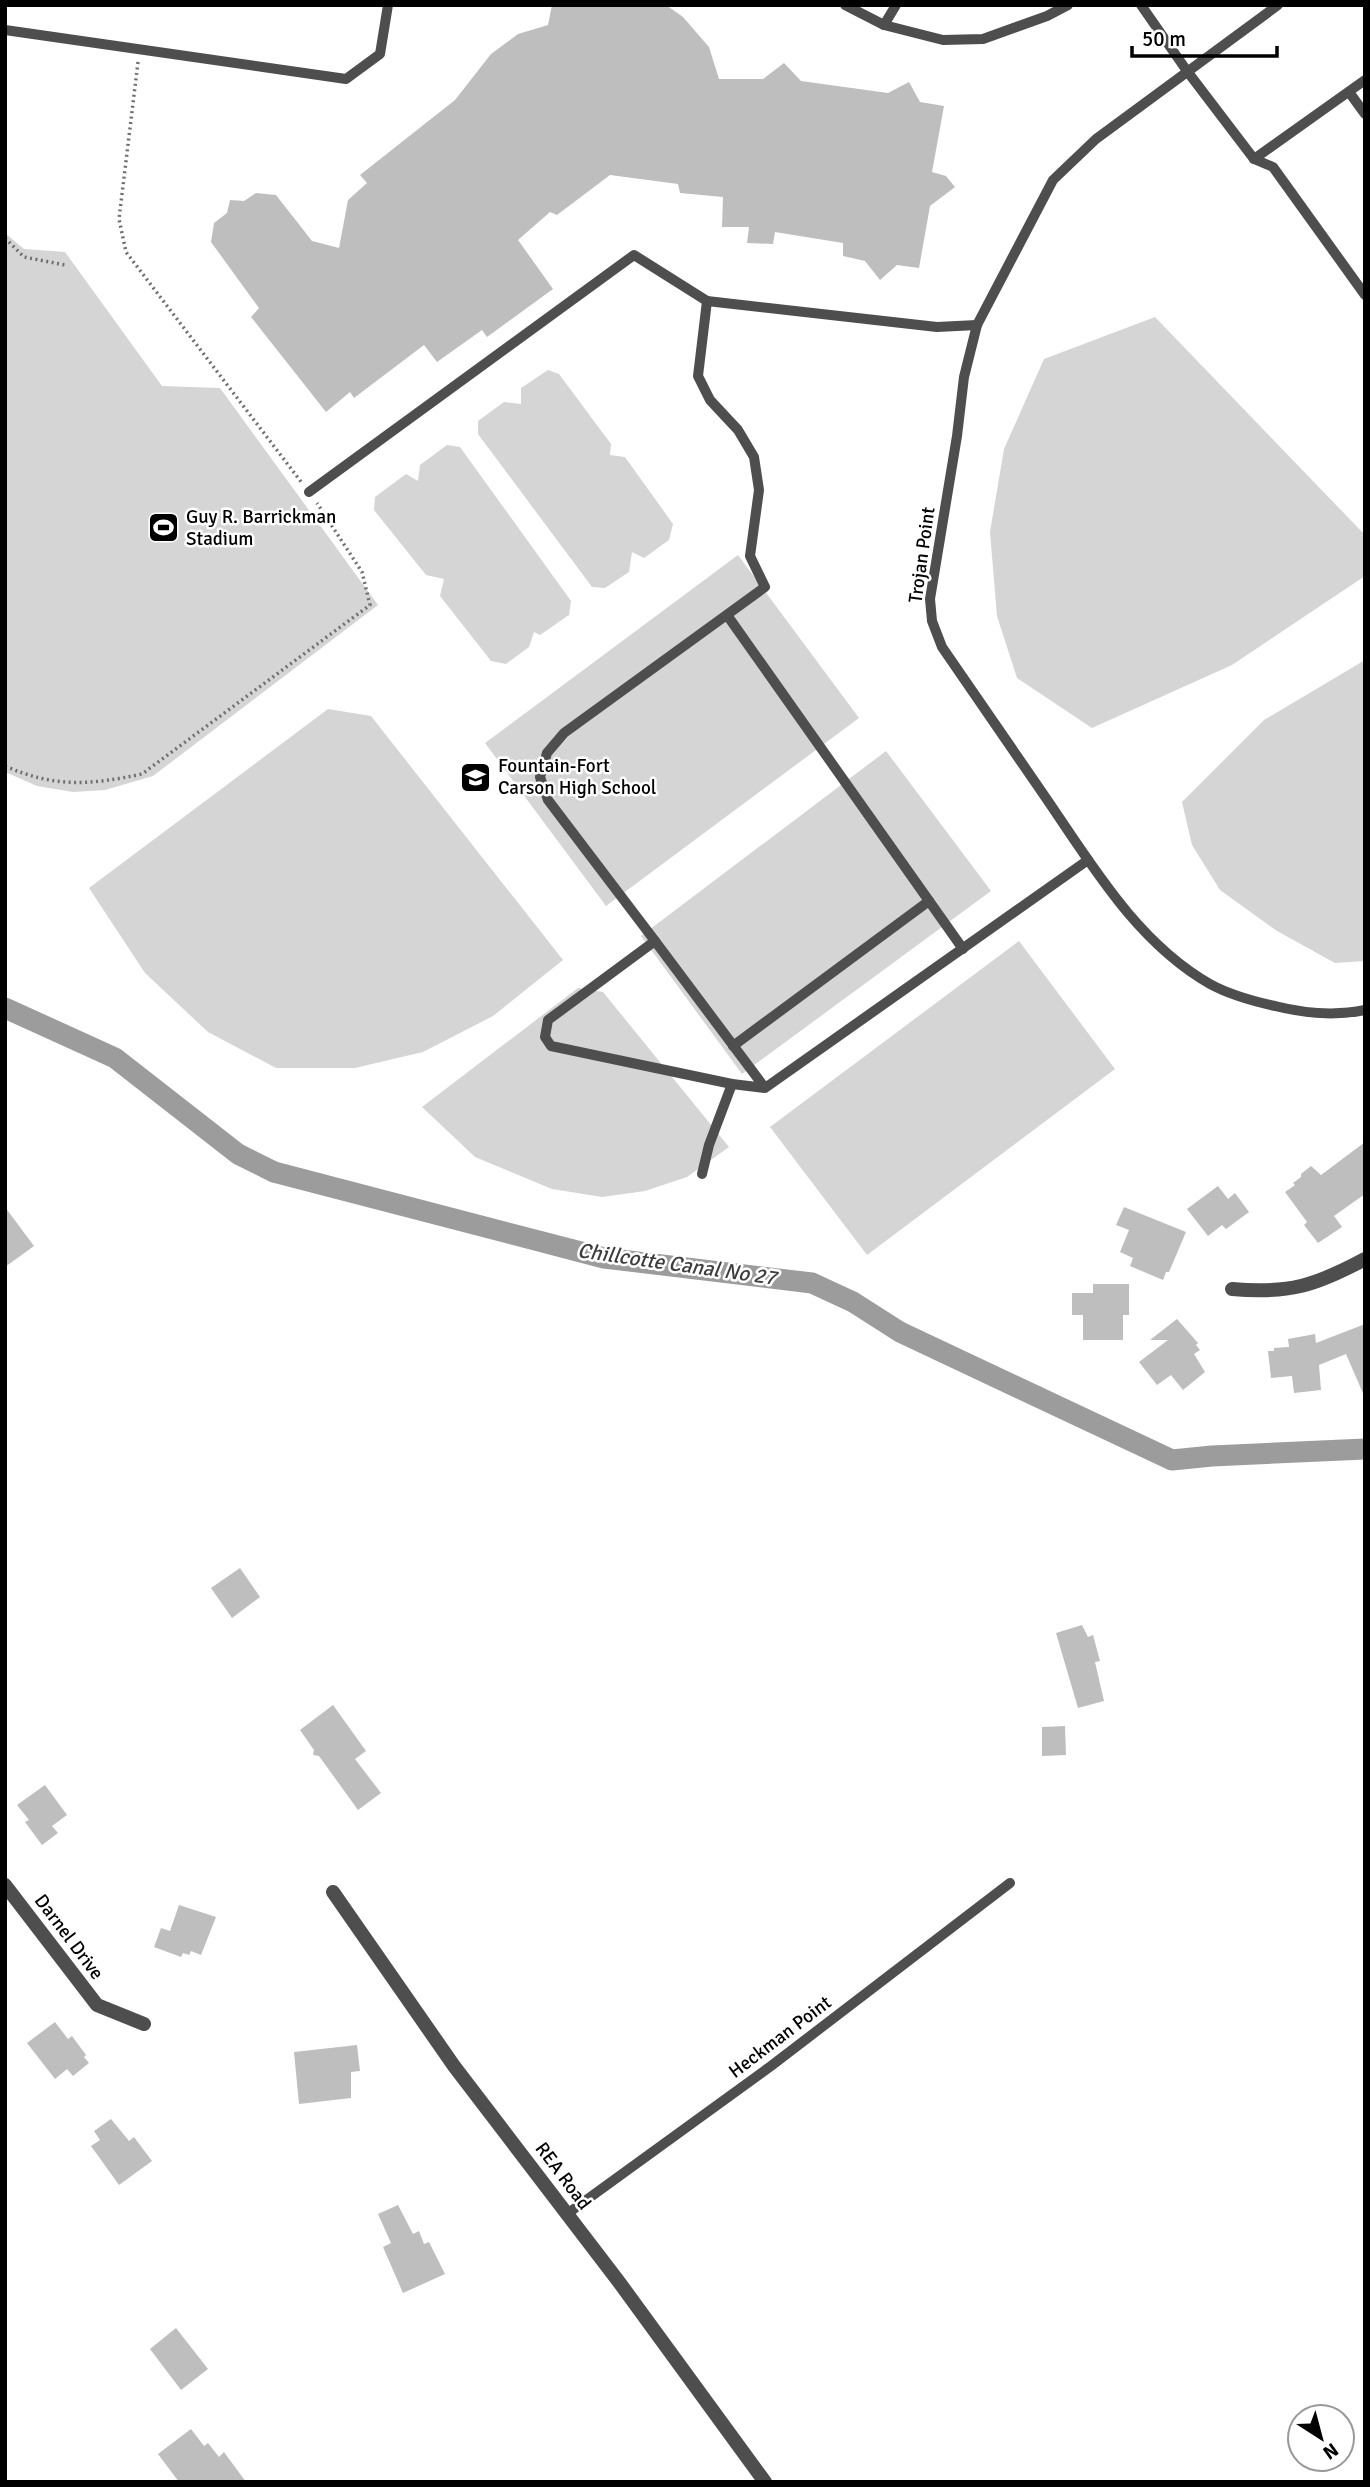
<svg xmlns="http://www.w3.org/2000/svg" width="1370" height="2487" viewBox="0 0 1370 2487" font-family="Signika,sans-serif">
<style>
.green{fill:#d5d5d5}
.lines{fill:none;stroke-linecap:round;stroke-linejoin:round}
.canal{stroke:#9c9c9c;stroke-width:21}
.building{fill:#bebebe}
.path{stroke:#707070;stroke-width:3.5;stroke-dasharray:2 3.5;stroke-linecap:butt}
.service{stroke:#4e4e4e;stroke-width:10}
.minor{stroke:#4e4e4e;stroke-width:14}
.labels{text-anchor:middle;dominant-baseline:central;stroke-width:5;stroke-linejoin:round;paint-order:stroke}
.poi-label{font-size:19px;fill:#000;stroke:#fff;text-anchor:start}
.street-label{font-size:19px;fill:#000;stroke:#fff}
.water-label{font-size:21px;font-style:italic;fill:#3d3d3d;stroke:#fff}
</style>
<rect width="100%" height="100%" fill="#fff"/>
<g class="green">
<path d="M5,233L24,249L65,252L162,386L220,388L378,605L153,776L105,790L73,792L37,786L5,772Z"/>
<path d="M1155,317L1365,535V576L1232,665L1092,728L1017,678L997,616L990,532L1004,449L1044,359Z"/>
<path d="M548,370L559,374L611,444L610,455L625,457L673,524L669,540L644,558L632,552L629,572L605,588L592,587L478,434V421L504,402L521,404V388Z"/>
<path d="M447,445L460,447L571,601L569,615L540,635L534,632L529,647L506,664L491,661L440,596L444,579L426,575L374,510L375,497L406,474L418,481L420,465Z"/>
<path d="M738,555L859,718L606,906L485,743Z"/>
<path d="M1365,660V961L1335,963L1277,931L1220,890L1192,845L1182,802L1264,720Z"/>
<path d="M328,709L371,716L563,960L493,1016L423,1052L355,1068H276L208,1032L145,973L89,888Z"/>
<path d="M886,751L991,891L742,1074L641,936Z"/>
<path d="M1019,941L1115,1069L867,1255L770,1127Z"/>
<path d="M578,988L603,992L729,1147L687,1177L645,1191L602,1197L552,1189L475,1157L422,1107Z"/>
</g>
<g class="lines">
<path class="canal" d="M5,1008L115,1058L238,1154L274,1172L604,1258L812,1283L853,1302L900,1332L1172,1460L1212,1456L1365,1449"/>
</g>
<g class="building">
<path d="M552,5H666L683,17L709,47L719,79H763L784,63L801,81L888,93L909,82L920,102L944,106L932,172L946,176L955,187L930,206L919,268L897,265L880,280L865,261L843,256V243L775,232L773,244L747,243L749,227H722L723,197L680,193L678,184L610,175L557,215L550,212L518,240L553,289L487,337L482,330L437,362L424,345L354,398L350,392L326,412L251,317L259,308L211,242L214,223L227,213L230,200L244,201L256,193L276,195L312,241L339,248L348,200L367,183L360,175L455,100L491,54L518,34L548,25Z"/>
<path d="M1365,1142V1194L1334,1216L1342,1227L1318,1243L1304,1225L1307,1222L1285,1192L1295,1185L1293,1183L1301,1177V1174L1311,1166L1321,1175Z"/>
<path d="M1218,1186L1228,1199L1235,1193L1249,1212L1226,1229L1222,1225L1208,1236L1187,1209Z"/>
<path d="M5,1207L34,1246L5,1267Z"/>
<path d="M1124,1207L1186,1232L1169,1272H1166L1163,1280L1130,1266L1133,1258L1120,1252L1129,1230L1116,1225Z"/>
<path d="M1093,1284H1129V1315H1123V1340H1083V1315H1072V1293H1093Z"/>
<path d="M1177,1319L1198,1343L1196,1345L1200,1350L1194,1354L1205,1372L1183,1390L1171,1375L1157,1385L1139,1362L1168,1340H1150Z"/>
<path d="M1365,1324V1398L1346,1354L1319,1365L1321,1390L1294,1393L1292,1376L1271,1378L1268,1351H1274V1348L1289,1347L1288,1339L1315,1334L1316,1343Z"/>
<path d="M240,1568L260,1597L232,1618L211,1588Z"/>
<path d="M1082,1625L1088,1637L1093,1635L1100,1661L1095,1662L1104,1701L1078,1708L1056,1633Z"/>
<path d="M333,1705L366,1751L355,1759L381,1793L358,1810L319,1756L313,1755L314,1750L300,1730Z"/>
<path d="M1065,1726L1066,1755L1042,1756V1727Z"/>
<path d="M45,1785L67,1815L52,1826L58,1833L42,1845L25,1822L29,1820L17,1805Z"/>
<path d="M179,1905L216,1917L201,1955L191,1951L189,1955L183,1953L181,1957L154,1947L161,1928L170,1931Z"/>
<path d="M55,2022L68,2039L72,2036L86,2055L84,2057L89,2063L73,2076L67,2069L55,2079L27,2043Z"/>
<path d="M357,2045L360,2071L351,2072V2098L299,2104L294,2052Z"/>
<path d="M111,2119L129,2141L134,2137L152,2161L119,2185L91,2146L100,2140L94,2131Z"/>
<path d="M398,2205L413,2234L419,2231L424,2244L429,2242L445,2274L403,2293L383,2247L391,2243L378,2214Z"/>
<path d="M176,2328L208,2369L181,2390L150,2349Z"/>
<path d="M191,2429L204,2446L208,2443L219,2457L224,2452L246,2482H179L158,2454Z"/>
</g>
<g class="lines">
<g class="path">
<path d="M138,62L119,219L126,252L302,483"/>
<path d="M5,238L24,257L65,265"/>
<path d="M5,766C55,788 90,785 142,774L370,605L362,572L317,503"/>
</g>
<g class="service">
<path d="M845,5L884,25L943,40L983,39L1047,16L1068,5"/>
<path d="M1141,5L1187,71L1254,159L1273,167L1365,295"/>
<path d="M1278,5L1096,139L1053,180L977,325L964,377L957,436L930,599L932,621L942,647C978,699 1013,750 1048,801C1093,867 1138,943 1210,984C1230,995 1252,1001 1275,1006C1303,1013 1336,1016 1365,1010"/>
<path d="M884,25L896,5"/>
<path d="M5,30L346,79L380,54L388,5"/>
<path d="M1349,92L1365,114"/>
<path d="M1254,159L1365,80"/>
<path d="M309,492L634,255L707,301L937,327L977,325"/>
<path d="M727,615L963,949"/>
<path d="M655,941L548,800L540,777L547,753L564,733L765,587L750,556L759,490L754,457L738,430L710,400L698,376L707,301"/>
<path d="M733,1046L929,901"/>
<path d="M765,1088L655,941L548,1020L545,1037L551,1046L732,1084L765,1088L1088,860"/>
<path d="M702,1174L709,1145L732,1084"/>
<path d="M567,2214L771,2066L1010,1883"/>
</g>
<g class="minor">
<path d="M1232,1289C1288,1294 1315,1286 1365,1259"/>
<path d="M5,1885L97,2005L144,2024"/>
<path d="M333,1892L454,2066L619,2282L765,2482"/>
</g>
</g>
<defs>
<symbol id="stadium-square" viewBox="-11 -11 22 22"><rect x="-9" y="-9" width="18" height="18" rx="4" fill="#000" stroke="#fff"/><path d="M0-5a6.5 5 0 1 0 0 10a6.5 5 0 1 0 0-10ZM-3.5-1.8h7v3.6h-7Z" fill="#fff"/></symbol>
<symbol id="school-square" viewBox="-11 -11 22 22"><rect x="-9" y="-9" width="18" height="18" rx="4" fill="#000" stroke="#fff"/><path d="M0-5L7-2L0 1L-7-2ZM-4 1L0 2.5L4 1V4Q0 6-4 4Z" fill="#fff"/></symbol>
</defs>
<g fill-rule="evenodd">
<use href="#stadium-square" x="146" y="510" width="35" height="35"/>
<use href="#school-square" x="458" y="760" width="35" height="35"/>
</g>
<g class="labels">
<g class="poi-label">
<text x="186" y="517">Guy R. Barrickman<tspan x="186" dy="22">Stadium</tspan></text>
<text x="498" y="766">Fountain-Fort<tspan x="498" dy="22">Carson High School</tspan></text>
</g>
<g class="street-label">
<text transform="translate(922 555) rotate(-82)">Trojan Point</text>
<text transform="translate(69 1937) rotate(53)">Darnel Drive</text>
<text transform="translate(780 2037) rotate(-37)">Heckman Point</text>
<text transform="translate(563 2176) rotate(53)">REA Road</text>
</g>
<g class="water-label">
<text transform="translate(677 1264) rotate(8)">Chillcotte Canal No 27</text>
</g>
</g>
<rect width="1370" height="2487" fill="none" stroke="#000000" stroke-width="14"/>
<g transform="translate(1321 2438) rotate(144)"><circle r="33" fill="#ffffff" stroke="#999999" stroke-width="2"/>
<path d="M0-5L12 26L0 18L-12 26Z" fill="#000000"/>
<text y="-10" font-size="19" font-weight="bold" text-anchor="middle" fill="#000000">N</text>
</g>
<path d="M1132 46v10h145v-10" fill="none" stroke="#000000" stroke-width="3.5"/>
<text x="1142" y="46" font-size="21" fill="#000000" stroke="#ffffff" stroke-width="5" paint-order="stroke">50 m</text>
</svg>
